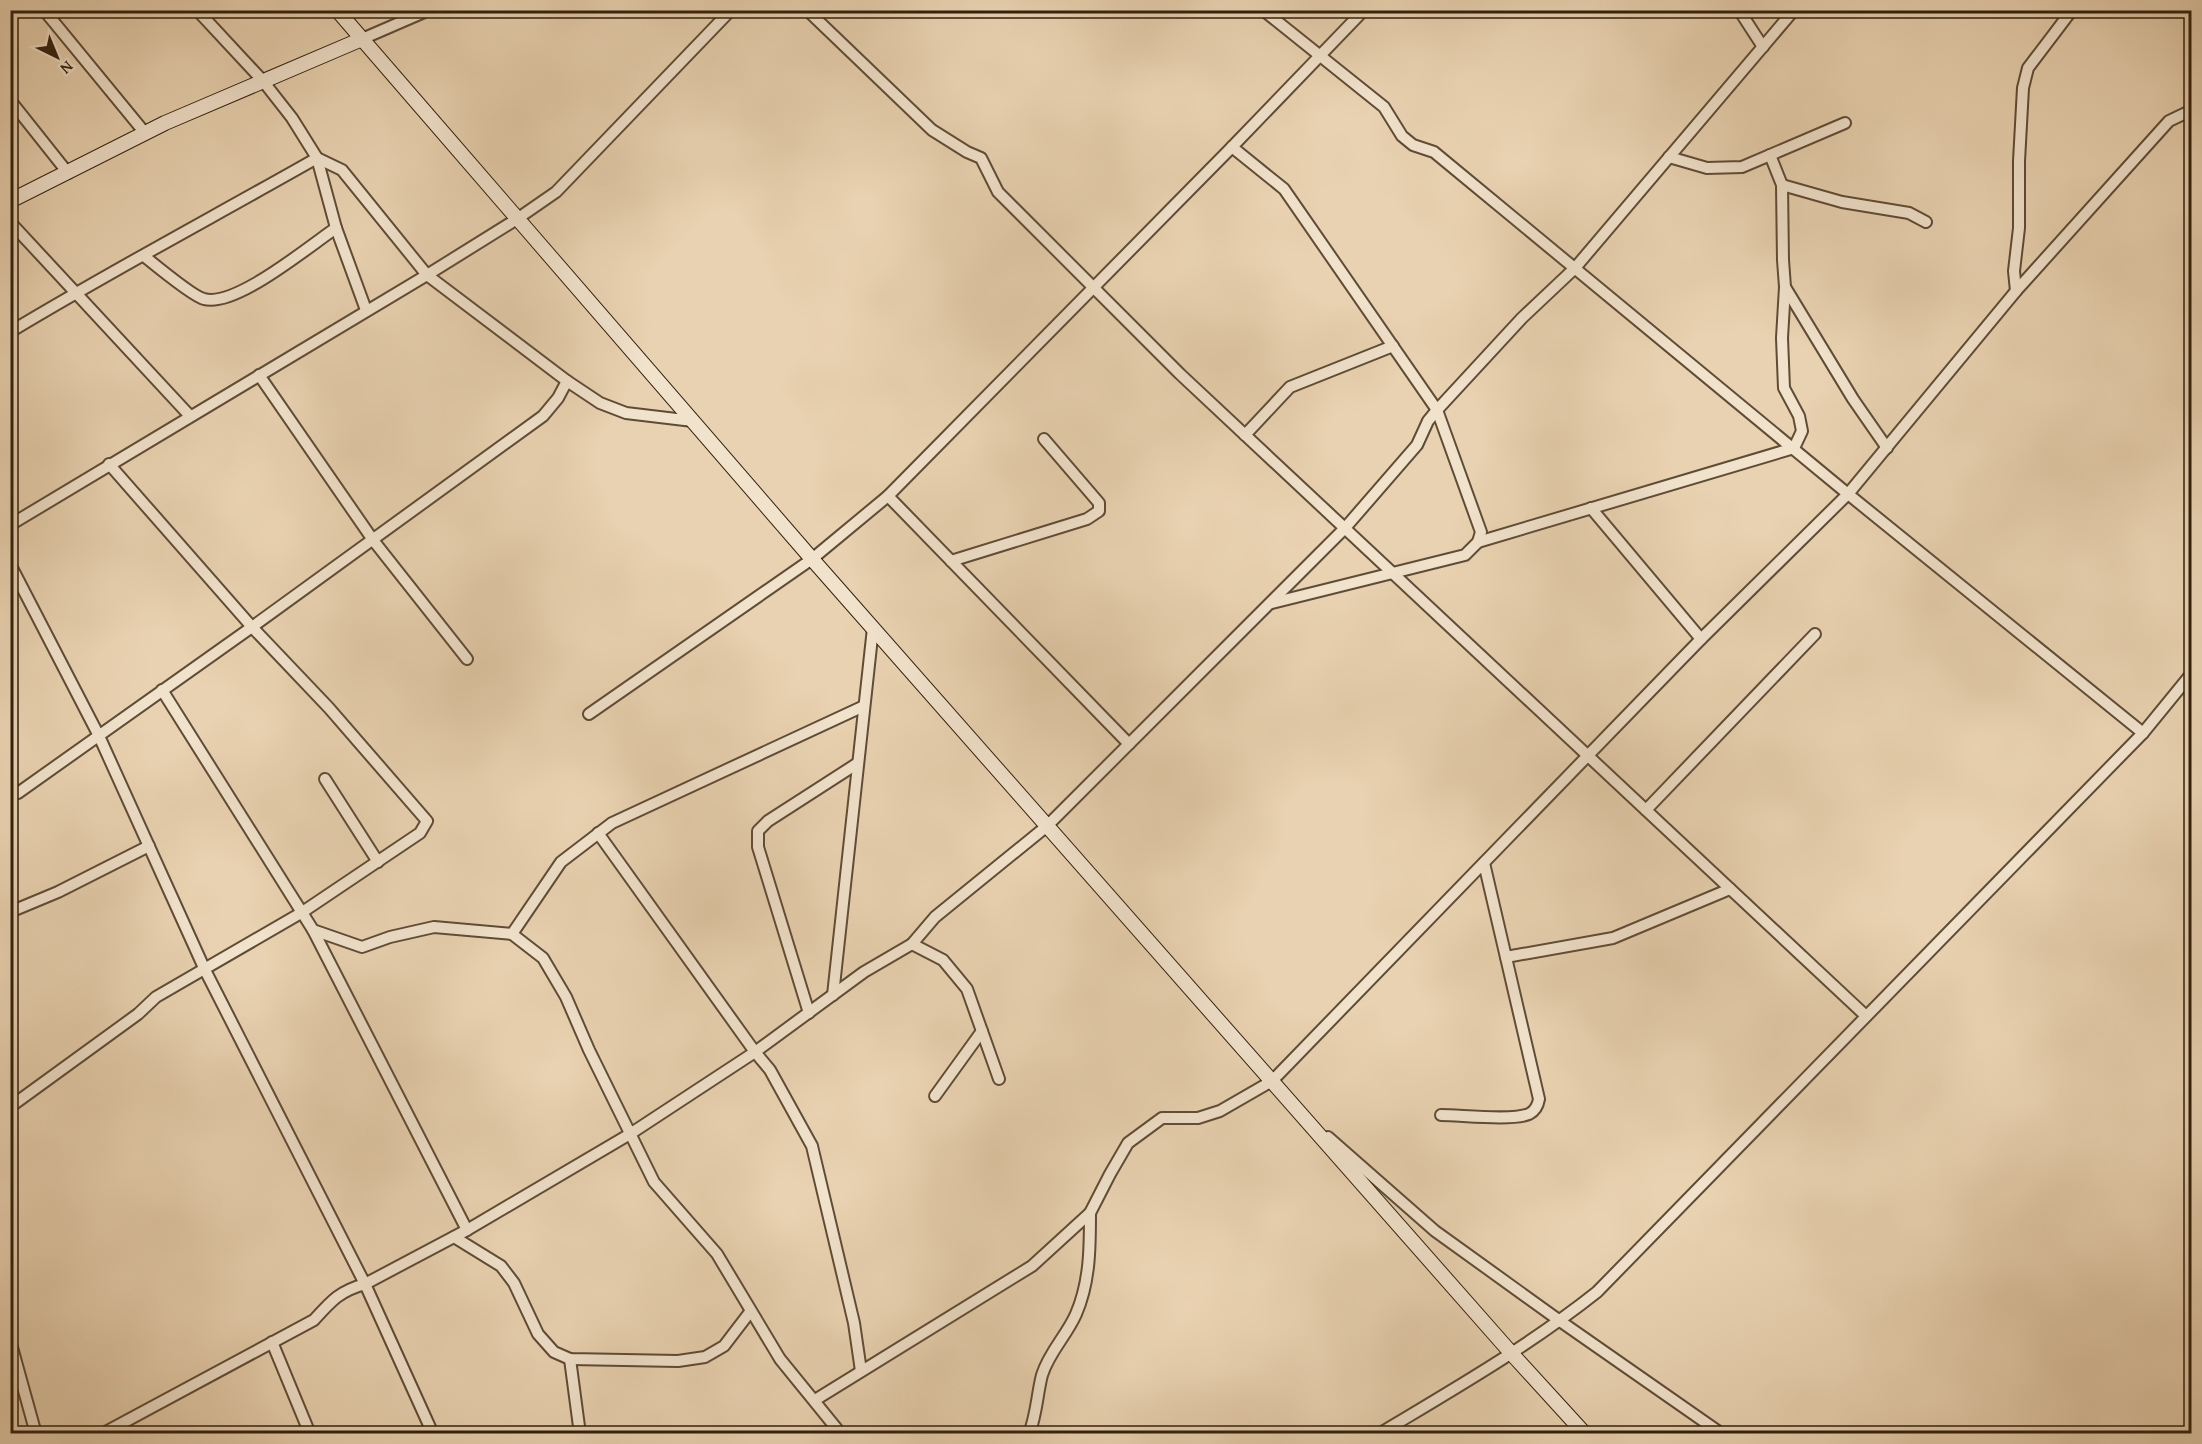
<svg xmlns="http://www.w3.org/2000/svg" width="2202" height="1444" viewBox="0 0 2202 1444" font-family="'Gentium Book Plus',serif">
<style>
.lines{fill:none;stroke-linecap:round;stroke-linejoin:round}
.street-casing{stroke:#5f4c37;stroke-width:14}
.secondary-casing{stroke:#31200e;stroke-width:16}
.street{stroke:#f1e2cc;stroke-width:10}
.secondary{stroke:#f1e2cc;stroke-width:14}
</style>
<rect width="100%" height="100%" fill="#e9d2b1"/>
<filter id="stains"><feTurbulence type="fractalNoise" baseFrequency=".00333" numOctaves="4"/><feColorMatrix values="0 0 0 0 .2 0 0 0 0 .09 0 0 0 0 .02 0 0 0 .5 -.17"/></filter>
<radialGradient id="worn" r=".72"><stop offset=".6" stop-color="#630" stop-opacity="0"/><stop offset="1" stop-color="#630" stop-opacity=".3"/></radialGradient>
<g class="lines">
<defs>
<g id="street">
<path d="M44,10L145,133"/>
<path d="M197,10L263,81L292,118L317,158L336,228L366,310"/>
<path d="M807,10L932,130L967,152L981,158L998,192L1180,374L1866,1016"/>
<path d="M1263,10L1384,107L1402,136L1413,145L1434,152L1848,494L2143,733"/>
<path d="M1739,10L1763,47"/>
<path d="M362,39L429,10"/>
<path d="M10,100L68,173"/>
<path d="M1232,147L1284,189L1437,410L1481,532L1478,542L1465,555L1272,603"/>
<path d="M1770,155L1782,185L1783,260L1785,287L1853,399L1887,448"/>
<path d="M1669,157L1707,168L1742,167L1845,123"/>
<path d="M1782,185L1842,202L1909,213L1926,222"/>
<path d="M10,222L190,416"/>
<path d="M144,256C155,265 194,297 204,299C235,308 308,247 336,228"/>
<path d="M2016,291L2014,271L2019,228V161L2023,88L2028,68L2072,10"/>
<path d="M10,332C111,271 215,216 317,158L342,170L427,275L567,381L600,403L626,413L693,421"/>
<path d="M259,375L373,540L467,659"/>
<path d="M1245,435L1290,387L1393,346"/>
<path d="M888,496L1129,744"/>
<path d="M1591,508L1701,639"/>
<path d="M10,525L427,275L517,219L556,192L731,10"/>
<path d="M1478,542L1794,448L1802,431L1799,416L1784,388L1782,338L1785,287"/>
<path d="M951,561L1087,519L1099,511V503L1044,439"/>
<path d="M10,564L99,736L205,970L365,1284L433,1434"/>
<path d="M162,690L313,930L362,947L390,937L434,927L512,934L543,958L566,997L589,1050L654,1182L717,1254L780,1359L841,1434"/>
<path d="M589,714L812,559L888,496L1232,147L1364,10"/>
<path d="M325,779L378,862"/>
<path d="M18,793L252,627L543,416L558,398L567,381"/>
<path d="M1646,810L1815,634"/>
<path d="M598,833L755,1052L770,1070L812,1146L854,1323L861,1371"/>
<path d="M10,912L58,892L149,846"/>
<path d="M313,930L467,1230"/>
<path d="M512,934L561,862L612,823L864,706"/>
<path d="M912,944L943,960L967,989L999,1079"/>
<path d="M1506,957L1613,938L1730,889"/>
<path d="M833,995L873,628"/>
<path d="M809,1013L758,847V831L768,821L858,763"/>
<path d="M935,1096L982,1031"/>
<path d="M10,1107L138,1014L156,997L301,913L420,833L427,821L329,708L252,627L109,464"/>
<path d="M1441,1115C1461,1115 1512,1121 1529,1114C1535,1111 1538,1105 1539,1099L1484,863"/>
<path d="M1328,1137L1435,1231L1560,1321L1722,1434"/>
<path d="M454,1237L501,1266L514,1283L538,1334L554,1352L570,1359L678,1361L705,1357L724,1346L750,1312"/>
<path d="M10,1340L36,1434"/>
<path d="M272,1342L310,1434"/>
<path d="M570,1359L580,1434"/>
<path d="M815,1400L1032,1266L1090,1213L1110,1174L1128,1143L1162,1118H1198L1220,1111L1272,1081L1701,639L1848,494L2016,291L2169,121L2192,110"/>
<path d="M102,1434L314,1320C332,1300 340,1291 365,1284L467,1230L630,1134L755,1052L864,972L912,944L935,917L1047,826L1345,528L1417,445L1428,421L1437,410L1522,318L1575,268L1794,10"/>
<path d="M1029,1434C1037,1413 1037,1394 1042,1375C1049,1352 1067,1335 1076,1314C1090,1282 1090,1247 1090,1213"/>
<path d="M1379,1434C1454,1389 1529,1346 1597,1292L2143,733L2192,673"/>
</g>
<g id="secondary">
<path d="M337,10L812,559L1512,1354L1585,1434"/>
<path d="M10,201L165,123L362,39"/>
</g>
</defs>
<use href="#street" class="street-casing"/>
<use href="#secondary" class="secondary-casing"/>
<use href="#street" class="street"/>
<use href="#secondary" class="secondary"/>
</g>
<rect width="2202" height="1444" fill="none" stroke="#e9d2b1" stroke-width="36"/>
<rect x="12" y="12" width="2178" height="1420" fill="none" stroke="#31200e" stroke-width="3"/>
<rect x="18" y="18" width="2166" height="1408" fill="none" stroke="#31200e" stroke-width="1.5"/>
<g transform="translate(57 57) rotate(137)" stroke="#f1e2cc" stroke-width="4.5" paint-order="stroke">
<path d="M0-4.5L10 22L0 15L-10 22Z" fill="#31200e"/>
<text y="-9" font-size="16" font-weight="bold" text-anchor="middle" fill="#31200e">N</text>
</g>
<rect width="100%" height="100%" filter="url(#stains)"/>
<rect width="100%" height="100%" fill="url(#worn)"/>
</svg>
